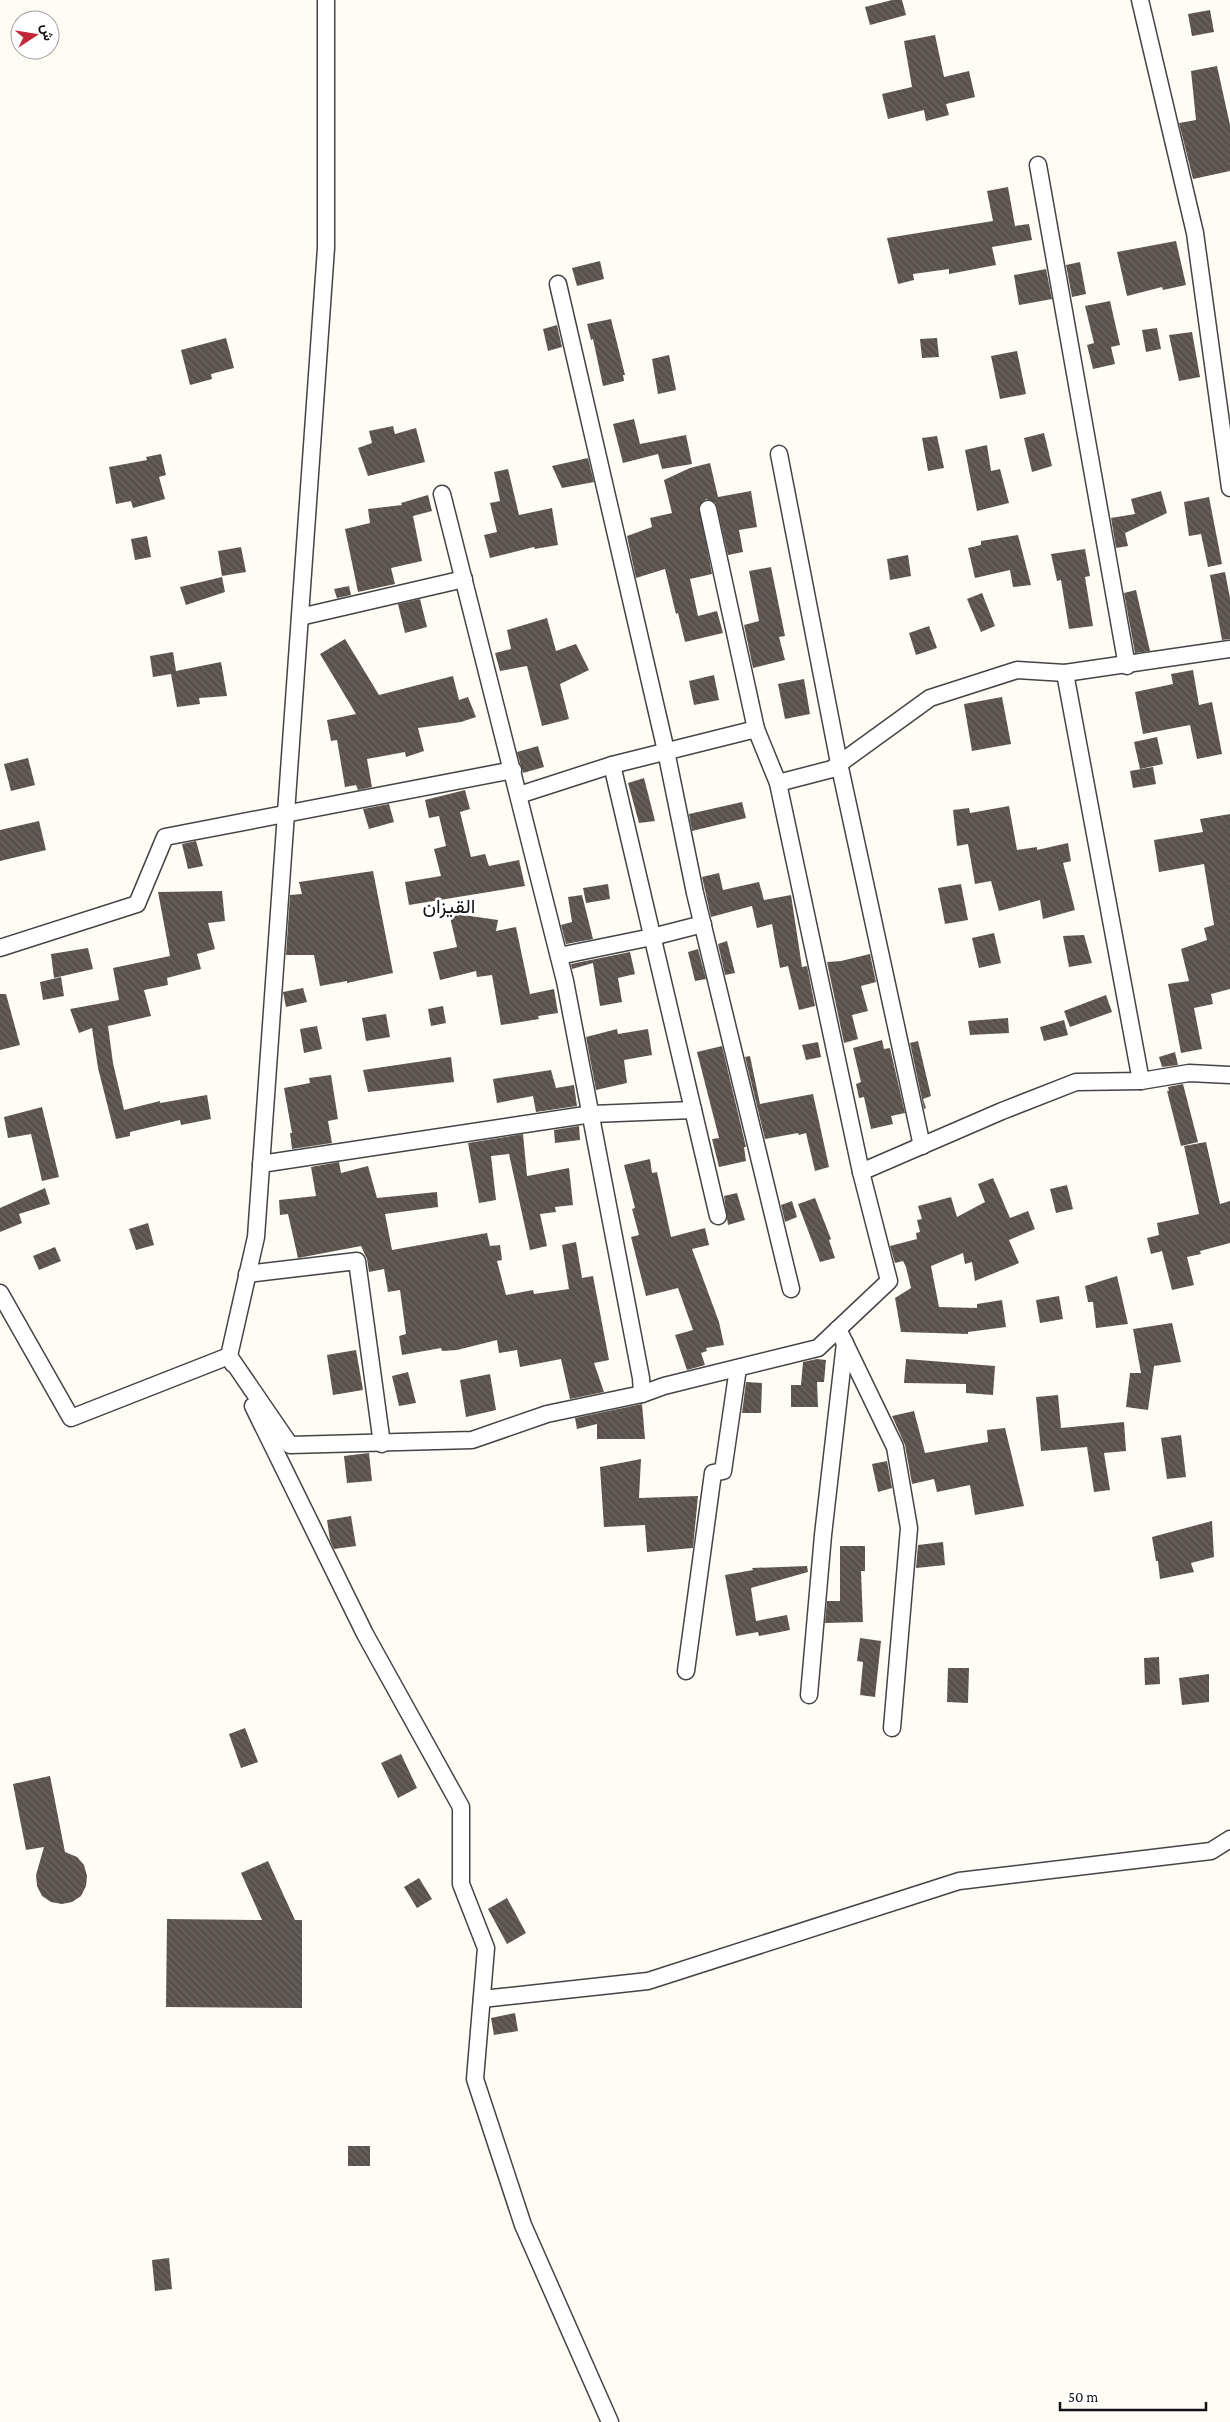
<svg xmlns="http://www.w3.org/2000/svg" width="1230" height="2422" viewBox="0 0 1230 2422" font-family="'Crimson Pro',Vazirmatn,serif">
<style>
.building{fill:url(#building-back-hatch)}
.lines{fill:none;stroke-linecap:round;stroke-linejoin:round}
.minor-casing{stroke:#444;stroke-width:19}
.minor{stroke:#fff;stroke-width:16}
.labels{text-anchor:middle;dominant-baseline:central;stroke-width:5;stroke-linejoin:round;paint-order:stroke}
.quarter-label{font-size:20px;fill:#111;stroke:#fff}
</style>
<defs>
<pattern id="building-back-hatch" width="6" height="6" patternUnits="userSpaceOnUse" patternTransform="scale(1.25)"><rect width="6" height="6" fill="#5a514d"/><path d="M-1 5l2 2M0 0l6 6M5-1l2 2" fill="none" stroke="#6d6662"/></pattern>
</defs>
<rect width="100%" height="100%" fill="#fffcf5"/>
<g class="building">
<path d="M892,0H902L906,15L870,25L865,7Z"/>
<path d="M1210,10L1214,32L1192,36L1188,14Z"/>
<path d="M935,35L944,77L969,71L975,97L946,104L949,115L926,121L924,110L888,119L882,94L912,87L904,41Z"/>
<path d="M1217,66L1230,125V171L1193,179L1179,123L1196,120L1191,71Z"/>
<path d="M1008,187L1015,226L1029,224L1032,240L992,247L996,265L949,274V269L913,274L914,280L898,284L887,238L993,221L987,191Z"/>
<path d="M1176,241L1186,285L1163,290L1162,287L1127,296L1117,252Z"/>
<path d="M600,261L604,279L577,286L572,268Z"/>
<path d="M1080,262L1086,294L1072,297L1066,265Z"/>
<path d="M1046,269L1052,299L1019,305L1014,275Z"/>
<path d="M1110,301L1120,345L1111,347L1115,364L1093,369L1087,345L1094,343L1085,306Z"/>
<path d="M611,319L625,375H623L624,381L603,386L593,339L591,340L587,324Z"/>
<path d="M557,325L562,347L548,351L543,329Z"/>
<path d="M1157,328L1161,349L1146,352L1142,330Z"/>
<path d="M1192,332L1200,377L1179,381L1169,335Z"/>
<path d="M226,338L234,368L211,374L212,379L190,385L181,350Z"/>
<path d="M937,338L939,357L922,358L920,339Z"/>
<path d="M1017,351L1026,394L1000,399L991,356Z"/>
<path d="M669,355L676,390L658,394L652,359Z"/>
<path d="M634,419L640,444L686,435L692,464L662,469L658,454L623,463L613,424Z"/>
<path d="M393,426L395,434L416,428L425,462L368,476L358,448L372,443L369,431Z"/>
<path d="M1044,433L1052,466L1032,472L1024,438Z"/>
<path d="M937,436L944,468L928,471L922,438Z"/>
<path d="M987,445L991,471L1000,469L1009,503L977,511L965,450Z"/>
<path d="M161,454L166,475L159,477L165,499L133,508L131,501L116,504L109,467L147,460L146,457Z"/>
<path d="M588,458L594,482L562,488L552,466Z"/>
<path d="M710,463L718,497L751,491L757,527L739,530L743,552L728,555L716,503L706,499L699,506L712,574L690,579L698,616L717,611L723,633L685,642L678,613L676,614L665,569L636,578L627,536L652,527L650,518L672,513L664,480L690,468Z"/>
<path d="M508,469L519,515L552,508L558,545L535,549L534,547L490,558L484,535L497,532L490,503L500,501L494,472Z"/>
<path d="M1161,491L1167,513L1125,533L1128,546L1116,548L1111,518L1135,514L1131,499Z"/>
<path d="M428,495L432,511L413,516L422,561L391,568L395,584L358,592L345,529L370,523L368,509L402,505L401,503Z"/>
<path d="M1209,497L1222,564L1208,567L1201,534L1189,536L1184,502Z"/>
<path d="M1018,535L1031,585L1013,587L1010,570L975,578L968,548L981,545V541Z"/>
<path d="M147,536L151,557L135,560L131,539Z"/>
<path d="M241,547L246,572L222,576L218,551Z"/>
<path d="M1085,549L1090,576L1085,577L1093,626L1069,629L1061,580L1057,581L1051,554Z"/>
<path d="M908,555L911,576L890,580L887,559Z"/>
<path d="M771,567L785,636L779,637L785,660L753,668L744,625L759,621L749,571Z"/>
<path d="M1225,572L1230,598V639L1222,640L1210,575Z"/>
<path d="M222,577L225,592L186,605L180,587Z"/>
<path d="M349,586L351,595L337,598L334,589Z"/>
<path d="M1136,590L1150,651L1135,653L1124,593Z"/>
<path d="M982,593L995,626L981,632L967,599Z"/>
<path d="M420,599L427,627L405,633L398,604Z"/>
<path d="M547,618L556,651L576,644L589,670L560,684L569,719L542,726L527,666L500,671L495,653L511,649L507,630Z"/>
<path d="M929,626L937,648L916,655L909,633Z"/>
<path d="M345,639L379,695L453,676L459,700L468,697L476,717L461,722L418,728L424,751L406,757L405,752L367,759L372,787L358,790L356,785L345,787L337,740L331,741L327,720L356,714L320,654Z"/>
<path d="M173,652L176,671L221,662L227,696L199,698L200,704L177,707L171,674L153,677L150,656Z"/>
<path d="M1193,670L1199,705L1212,702L1222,754L1197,759L1190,725L1143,734L1135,692L1173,684L1171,674Z"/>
<path d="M714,675L719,700L694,705L689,681Z"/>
<path d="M804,679L810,714L785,719L778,684Z"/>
<path d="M1002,697L1011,744L972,751L964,704Z"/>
<path d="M1157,737L1163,764L1140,769L1134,742Z"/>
<path d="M538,746L544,767L523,773L517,752Z"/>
<path d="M28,758L35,785L11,791L4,764Z"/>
<path d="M1153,767L1156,784L1133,788L1130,771Z"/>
<path d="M644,778L655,821L639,823L628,783Z"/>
<path d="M465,790L470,809L460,812L471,857L485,854L489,866L519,860L525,886L409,905L405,882L441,876L434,849L446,846L439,816L429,818L425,800Z"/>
<path d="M742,802L746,818L692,831L689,814Z"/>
<path d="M389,804L394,822L369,829L363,809Z"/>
<path d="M1009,806L1017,850L1037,847V850L1068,843L1071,861L1063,863L1075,910L1043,919L1040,900L999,911L991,881L975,884L968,844L957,846L953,810L969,808L970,813Z"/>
<path d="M1230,814V989L1211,994L1213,1004L1194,1008L1202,1049L1181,1053L1168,984L1189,981L1181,949L1207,940L1204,928L1214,925L1204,864L1159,872L1154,840L1203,832L1200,819Z"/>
<path d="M39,821L46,850L0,861V830Z"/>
<path d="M196,841L203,866L188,869L182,844Z"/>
<path d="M373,871L393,973L347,983V981L320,986L314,955H286L290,895L302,894L299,882Z"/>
<path d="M719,873L723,890L759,882L764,900L791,895L802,967L807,966L815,1006L799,1010L788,966L780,968L772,924L757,928L752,906L711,917L702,877Z"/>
<path d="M608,884L610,899L586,903L583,888Z"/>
<path d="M961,884L968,920L945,924L938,888Z"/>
<path d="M222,891L225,921L208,923L215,949L197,954L201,969L167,978L168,985L144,990L151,1016L108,1026L113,1063L124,1110L160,1101V1103L207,1095L211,1119L181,1125L180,1120L130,1132V1136L116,1139L98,1068L92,1028L79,1033L70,1009L119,1000L113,968L170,956L158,892Z"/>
<path d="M582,895L593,939L566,944L561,925L572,922L568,897Z"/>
<path d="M449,913L498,920L496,931L516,927L530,994L554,989L558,1013L538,1016L539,1019L501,1025L492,975L477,977L476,971L440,980L433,952L457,947Z"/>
<path d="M994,933L1001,963L979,968L972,938Z"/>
<path d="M1084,935L1092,963L1069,967L1063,936Z"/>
<path d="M727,941L735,973L725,975L718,944Z"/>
<path d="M88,948L93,969L54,978L51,954Z"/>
<path d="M698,949L706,979L695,981L688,952Z"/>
<path d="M630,952L635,974L618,978L622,1002L600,1006L593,963L572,969L571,964Z"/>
<path d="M870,954L876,982L861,986L868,1011L852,1015L858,1039L844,1043L827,962L841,961Z"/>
<path d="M61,977L64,996L43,1000L40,982Z"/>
<path d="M303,988L307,1002L286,1007L283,992Z"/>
<path d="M0,994H6L20,1045L0,1050Z"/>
<path d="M1106,995L1112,1012L1070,1027L1064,1011Z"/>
<path d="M443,1006L446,1023L431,1026L428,1009Z"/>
<path d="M386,1014L390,1037L366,1041L362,1018Z"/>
<path d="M1008,1018L1009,1033L970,1035L968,1021Z"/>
<path d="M1064,1020L1068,1035L1044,1041L1040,1027Z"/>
<path d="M317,1026L322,1049L304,1053L300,1029Z"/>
<path d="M617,1029L618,1034L648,1029L652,1055L624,1060L627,1083L596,1090L586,1037Z"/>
<path d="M882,1040L884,1049L890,1048L905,1113L891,1116L893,1124L871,1129L864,1097L859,1098L856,1084L861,1082L853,1048Z"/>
<path d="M918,1041L931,1096L923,1099L926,1108L924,1109L910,1043Z"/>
<path d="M818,1042L821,1057L806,1060L802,1045Z"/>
<path d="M722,1046L746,1147H744L746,1161L719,1167L712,1139L719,1138L697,1052Z"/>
<path d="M1175,1052L1178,1065L1162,1067L1159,1057Z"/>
<path d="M750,1056L760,1104L813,1094L829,1167L815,1171L806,1133L799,1135L798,1133L765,1139L745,1057Z"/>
<path d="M451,1057L454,1082L368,1092L363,1070Z"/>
<path d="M551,1070L556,1088L574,1085L577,1106L536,1112L533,1096L497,1103L493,1079Z"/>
<path d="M331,1075L338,1119L328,1121L332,1143L292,1149L290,1133H292L284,1088L310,1083L309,1078Z"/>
<path d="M1183,1084L1198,1142L1181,1146L1167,1091H1169L1168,1087Z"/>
<path d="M42,1107L59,1177L42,1181L31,1134L8,1138L4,1117Z"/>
<path d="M579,1126L580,1140L555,1143L554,1130Z"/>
<path d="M523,1134L527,1176L569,1168L573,1205L555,1207L556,1212L540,1214L547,1246L530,1250L509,1154L491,1156L496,1200L479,1203L468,1143Z"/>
<path d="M1206,1142L1220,1204L1230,1201V1243L1200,1251L1201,1254L1187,1257L1194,1285L1172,1290L1162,1251L1151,1254L1147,1238L1159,1235L1157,1223L1199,1214L1184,1146Z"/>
<path d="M650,1159L652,1173L657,1172L671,1237L705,1228L709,1245L692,1249L719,1322L724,1345L706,1348L707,1351L701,1353L705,1365L687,1370L675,1335L693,1330L678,1288L646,1296L631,1237L639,1235L632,1209L635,1208L624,1165Z"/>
<path d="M339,1162L341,1173L368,1166L377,1198L437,1192L438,1207L385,1214L392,1250L487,1233L490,1246L500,1245L502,1260L497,1261L506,1295L533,1290L534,1294L569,1289L562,1245L576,1242L582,1278L593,1276L609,1360L594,1363L604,1392L570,1399L561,1359L520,1367L517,1350L499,1353L497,1340L457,1350L442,1351L441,1348L402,1355L399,1336L406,1334L400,1290L388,1292L384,1269L369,1272L367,1259L361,1246L298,1258L288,1214L280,1215L279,1200L316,1196L311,1167Z"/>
<path d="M993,1178L1010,1218L1028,1211L1035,1229L1009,1240L1019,1263L975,1281L972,1262L965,1264L963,1253L931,1266L939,1307L977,1308V1304L1002,1300L1006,1327L968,1332V1334L901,1332L895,1298L911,1288L906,1267L903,1261L895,1263L890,1246L917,1239L916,1233L920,1232L917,1220L922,1219L918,1206L951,1197L957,1217L985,1202L978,1184Z"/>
<path d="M1067,1185L1073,1209L1056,1213L1050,1189Z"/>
<path d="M45,1188L50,1204L19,1214L22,1223L0,1232V1208Z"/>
<path d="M737,1193L745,1220L728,1225L724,1196Z"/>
<path d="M815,1198L831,1239L829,1240L835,1258L820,1262L798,1204Z"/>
<path d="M792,1201L797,1217L785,1222L781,1205Z"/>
<path d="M148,1223L154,1245L136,1250L129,1229Z"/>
<path d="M55,1247L61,1261L39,1270L33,1256Z"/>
<path d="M1117,1276L1128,1324L1096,1328L1093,1302H1088L1085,1286Z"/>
<path d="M1059,1296L1063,1319L1040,1323L1036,1300Z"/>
<path d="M1172,1323L1181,1362L1154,1366L1148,1410L1126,1407L1130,1373H1141L1133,1329Z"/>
<path d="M356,1350L363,1390L333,1395L327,1355Z"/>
<path d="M817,1359L826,1360L824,1382H817L818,1407H791V1385H801L803,1362Z"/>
<path d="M906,1359L995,1366L993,1395L966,1393V1384L904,1383Z"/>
<path d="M408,1372L416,1403L399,1406L392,1376Z"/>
<path d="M490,1374L496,1410L466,1417L460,1380Z"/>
<path d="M746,1382L762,1383L761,1413H742Z"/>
<path d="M1058,1395L1061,1428L1124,1422L1126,1451L1104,1453L1110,1490L1094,1492L1087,1447L1041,1451L1036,1397Z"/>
<path d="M642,1404L645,1439H597V1424L577,1429L575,1418Z"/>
<path d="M914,1411L925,1453L988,1442L987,1430L1005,1428L1024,1506L975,1515L970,1485L937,1492L934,1479L912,1484L905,1445L892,1416Z"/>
<path d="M1181,1435L1186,1477L1167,1479L1161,1438Z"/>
<path d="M369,1453L372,1481L347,1483L344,1456Z"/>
<path d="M641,1459L639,1498L698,1496L693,1548L647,1552L645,1525L604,1527L600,1467Z"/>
<path d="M887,1461L892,1488L878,1492L872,1464Z"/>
<path d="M351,1516L356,1546L334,1549L330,1540L327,1520Z"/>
<path d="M1212,1521L1214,1557L1191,1563L1194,1572L1160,1579L1158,1561H1156L1152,1537Z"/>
<path d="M943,1542L945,1565L916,1568L918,1545Z"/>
<path d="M840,1546H865V1571H861L863,1622L825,1623L827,1601H840Z"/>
<path d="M807,1566L808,1572L751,1588L756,1621L787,1615L790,1630L759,1636L758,1632L736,1636L725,1575L753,1570L752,1568Z"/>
<path d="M860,1638L881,1641L875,1697L860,1695L863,1662L857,1661Z"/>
<path d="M1159,1657L1160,1684L1145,1685L1144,1658Z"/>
<path d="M948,1668H969L968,1703L947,1702Z"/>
<path d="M1209,1674V1702L1182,1705L1179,1678Z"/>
<path d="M245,1728L258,1762L241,1768L229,1734Z"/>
<path d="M401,1754L417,1788L398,1798L381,1763Z"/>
<path d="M50,1776L65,1852L77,1857L84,1865L87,1876L86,1886L81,1896L72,1902L62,1904L51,1902L42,1896L37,1886L36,1875L44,1847L26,1850L13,1784Z"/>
<path d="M268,1861L295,1920H302V2008L166,2007L167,1919L262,1920L241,1873Z"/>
<path d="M419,1878L432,1899L417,1908L404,1887Z"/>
<path d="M507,1898L526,1933L507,1944L488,1909Z"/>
<path d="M515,2013L518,2031L494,2035L491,2018Z"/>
<rect x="348" y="2146" width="22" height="20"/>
<path d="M169,2258L172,2289L155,2291L152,2260Z"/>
</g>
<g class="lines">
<defs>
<g id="minor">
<path d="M326,0V248L256,1237L229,1356L290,1445L472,1440L547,1414L642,1394L664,1386L818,1348L889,1281L861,1172L778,783L756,729L708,509"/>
<path d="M1140,0L1195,233L1230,488"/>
<path d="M1038,165L1127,666"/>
<path d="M558,284L666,751L695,893L791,1289"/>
<path d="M779,454L839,763L922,1146"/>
<path d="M442,494L565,981L641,1378L642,1394"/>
<path d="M300,617L464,579"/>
<path d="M1065,673L1141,1081"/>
<path d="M612,765L718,1216"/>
<path d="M778,783L832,769L930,698L1017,670L1065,673L1230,649"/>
<path d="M519,795L612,765L756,729"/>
<path d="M0,948L137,904L165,837L513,770"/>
<path d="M559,956L652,937L703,924"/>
<path d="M261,1164L592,1114L693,1110"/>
<path d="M861,1172L1002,1111L1076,1082L1141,1081L1189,1073L1230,1075"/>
<path d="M247,1274L357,1261L382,1444"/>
<path d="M0,1293L71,1418L229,1356L233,1364"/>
<path d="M838,1329L895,1447L909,1528L892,1728"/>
<path d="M253,1406L365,1634L461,1807V1884L486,1948L475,2079L523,2225L610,2422"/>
<path d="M686,1671L713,1473L723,1471L738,1368"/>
<path d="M809,1695L823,1535L845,1343"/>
<path d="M482,1999L648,1981L959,1881L1211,1851L1230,1839"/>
</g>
</defs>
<use href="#minor" class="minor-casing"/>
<use href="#minor" class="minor"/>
</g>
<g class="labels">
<g class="quarter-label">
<text x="449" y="906">القيزان</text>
</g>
</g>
<g transform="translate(35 35) rotate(78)"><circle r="24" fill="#ffffff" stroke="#a0a0a0"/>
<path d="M0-4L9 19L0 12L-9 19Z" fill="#c22835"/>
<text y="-8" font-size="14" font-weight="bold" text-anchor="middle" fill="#111111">ش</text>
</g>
<path d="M1060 2402v8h146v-8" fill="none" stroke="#111111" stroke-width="2.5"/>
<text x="1068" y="2402" font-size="15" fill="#111111" stroke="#ffffff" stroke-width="4" paint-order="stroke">50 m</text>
</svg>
